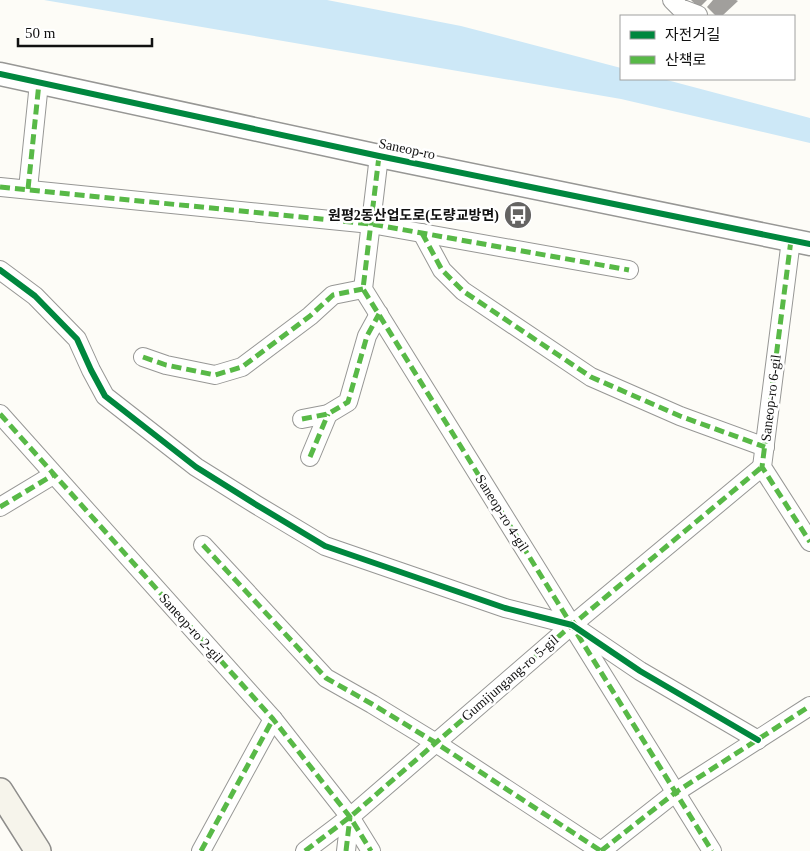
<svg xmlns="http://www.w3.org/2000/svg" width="810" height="851" viewBox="0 0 810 851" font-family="'Times New Roman','Noto Sans KR',serif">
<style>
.water{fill:#cde8f7}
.building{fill:#a19f9c}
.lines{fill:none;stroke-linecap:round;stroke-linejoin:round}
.minor-casing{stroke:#979795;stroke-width:20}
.tertiary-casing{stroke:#979795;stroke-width:25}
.secondary-casing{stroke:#8e8d8b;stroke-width:28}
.minor{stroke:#fffffe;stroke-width:18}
.tertiary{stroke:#fffffe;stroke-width:22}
.secondary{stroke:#f6f4eb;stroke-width:25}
.quiet{stroke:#58b947;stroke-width:5;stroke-dasharray:10 5;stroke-linecap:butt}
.cycleway-casing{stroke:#fff;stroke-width:9}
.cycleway{stroke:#00873e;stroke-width:6}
.labels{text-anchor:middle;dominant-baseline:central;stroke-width:5;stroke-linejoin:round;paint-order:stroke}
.street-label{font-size:14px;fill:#111;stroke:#fff}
.poi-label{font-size:14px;font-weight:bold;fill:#111;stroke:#fff;text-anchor:end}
</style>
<rect width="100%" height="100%" fill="#fdfcf7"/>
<path class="water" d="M44,0H327L461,26L621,68V79H663L810,118V143L621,99Z"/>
<g class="building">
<path d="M691,0H707L699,8Z"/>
<path d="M713,0H736L738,1L722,16H716L707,7Z"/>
</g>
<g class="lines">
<defs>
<g id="minor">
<path d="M672,0L680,8L698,15"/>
<path d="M379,156L363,289L712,851"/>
<path d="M0,187L371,224L629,270"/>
<path d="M28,189L39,83"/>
<path d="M422,233L442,270L463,291L591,377L680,416L765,447"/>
<path d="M791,240L762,467L810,542"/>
<path d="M0,270L35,296L77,339L91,370L105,396L196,467L255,504L325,546L505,608L572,625L640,671L758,740"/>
<path d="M143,357L166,365L215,375L242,367L310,316L333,295L363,289"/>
<path d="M0,414L273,719L350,817L371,851"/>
<path d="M302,419L328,414L348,402L367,336L379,314"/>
<path d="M310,457L328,414"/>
<path d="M0,507L53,475"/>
<path d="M203,545L326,678L372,704L436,743L601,851"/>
<path d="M201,851L273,719"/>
<path d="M305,851L350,817L572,625L762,467"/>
<path d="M346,851L350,817"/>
<path d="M601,851L676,792L810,706"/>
</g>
<path id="tertiary" d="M0,74L379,156L810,244"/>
<path id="secondary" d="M0,791L38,851"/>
</defs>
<use href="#minor" class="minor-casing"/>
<use href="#tertiary" class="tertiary-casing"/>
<use href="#secondary" class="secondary-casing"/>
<use href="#minor" class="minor"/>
<use href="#tertiary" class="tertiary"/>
<use href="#secondary" class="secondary"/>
<g class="quiet">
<path d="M379,156L363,289L712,851"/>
<path d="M0,187L371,224L629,270"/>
<path d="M28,189L39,83"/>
<path d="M422,233L442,270L463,291L591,377L680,416L765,447"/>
<path d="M791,240L762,467L810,542"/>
<path d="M143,357L166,365L215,375L242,367L310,316L333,295L363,289"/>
<path d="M0,414L273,719L350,817L371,851"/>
<path d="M302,419L328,414L348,402L367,336L379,314"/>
<path d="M310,457L328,414"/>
<path d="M0,507L53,475"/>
<path d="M203,545L326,678L372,704L436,743L601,851"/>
<path d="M201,851L273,719"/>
<path d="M305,851L350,817L572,625L762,467"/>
<path d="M346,851L350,817"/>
<path d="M601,851L676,792L810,706"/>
</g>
<defs>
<g id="cycleway">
<path d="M0,74L379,156L810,244"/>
<path d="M0,270L35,296L77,339L91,370L105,396L196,467L255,504L325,546L505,608L572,625L640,671L758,740"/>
</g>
</defs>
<use href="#cycleway" class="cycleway-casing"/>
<use href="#cycleway" class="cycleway"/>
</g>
<defs>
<symbol id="bus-disc" viewBox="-11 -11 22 22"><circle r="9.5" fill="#646362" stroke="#fff"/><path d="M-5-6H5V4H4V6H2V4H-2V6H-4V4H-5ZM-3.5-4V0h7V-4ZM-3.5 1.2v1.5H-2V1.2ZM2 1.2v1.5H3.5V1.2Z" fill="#fff"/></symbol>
</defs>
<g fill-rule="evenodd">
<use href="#bus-disc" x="502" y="199" width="32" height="32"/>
</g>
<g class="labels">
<g class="street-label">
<text transform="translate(407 149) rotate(12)">Saneop-ro</text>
<text transform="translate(771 398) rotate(-83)">Saneop-ro 6-gil</text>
<text transform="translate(502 513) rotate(58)">Saneop-ro 4-gil</text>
<text transform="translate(191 628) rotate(48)">Saneop-ro 2-gil</text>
<text transform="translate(510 678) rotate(-41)">Gumijungang-ro 5-gil</text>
</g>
<g class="poi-label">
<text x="499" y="215">원평2동산업도로(도량교방면)</text>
</g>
</g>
<rect x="620" y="15" width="175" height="65" fill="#ffffff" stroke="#a0a0a0"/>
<rect x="630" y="31" width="25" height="8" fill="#00873e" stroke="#a0a0a0"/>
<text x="665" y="40" font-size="15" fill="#111111">자전거길</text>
<rect x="630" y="56" width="25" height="8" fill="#58b947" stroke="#a0a0a0"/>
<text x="665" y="65" font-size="15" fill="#111111">산책로</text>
<path d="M18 38v8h134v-8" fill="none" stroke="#111111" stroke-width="2.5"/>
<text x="25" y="38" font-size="15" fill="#111111" stroke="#ffffff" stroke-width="4" paint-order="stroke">50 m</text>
</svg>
